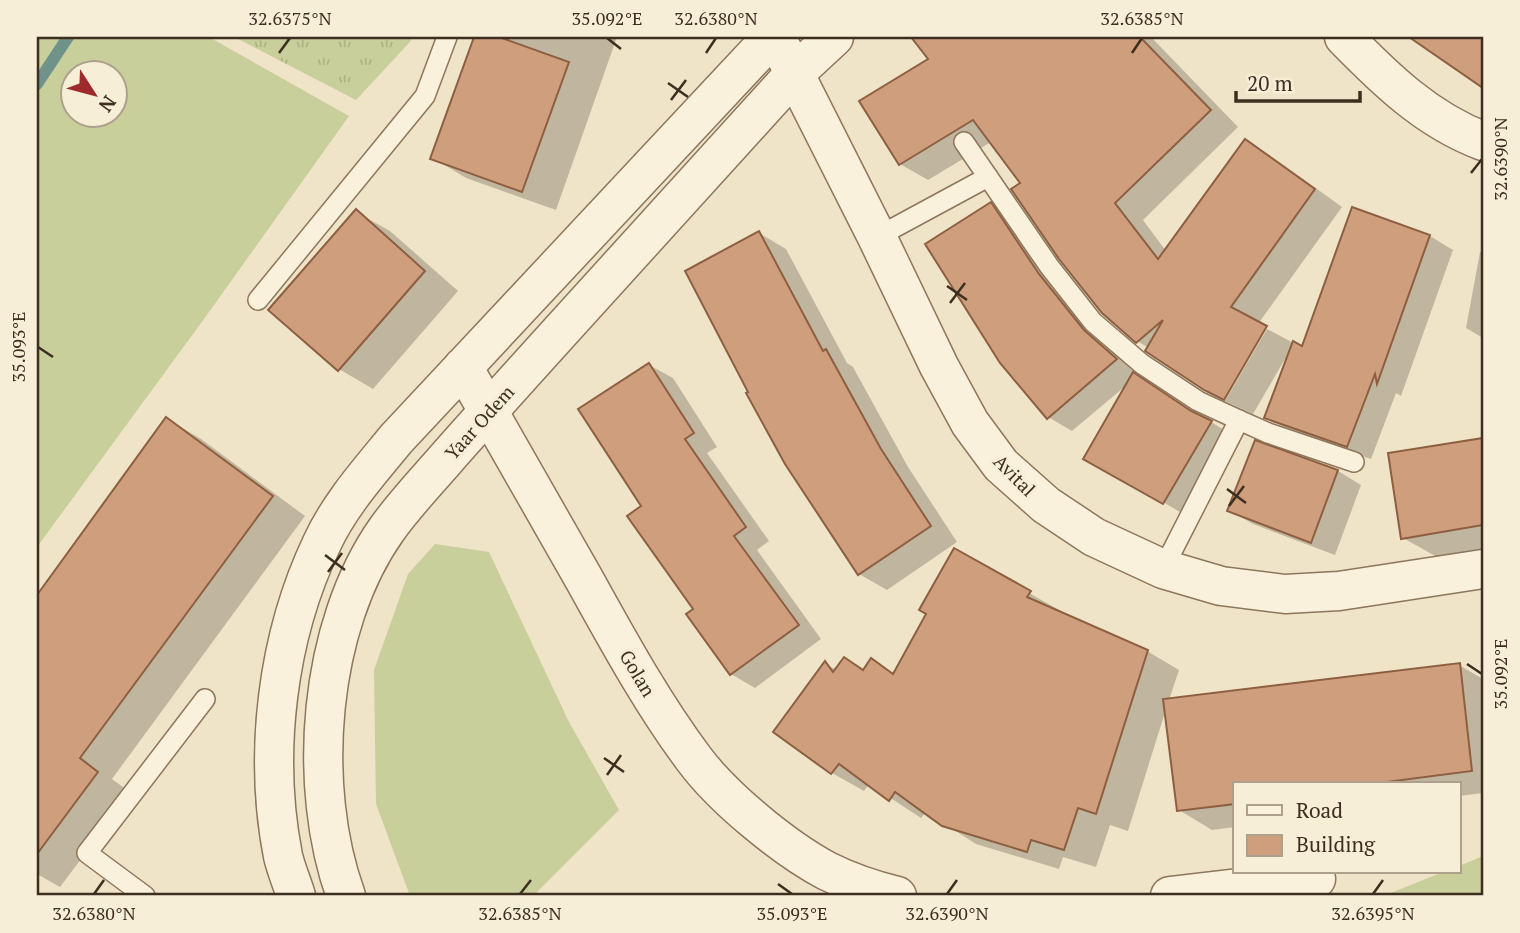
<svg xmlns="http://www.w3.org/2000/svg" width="1520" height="933" viewBox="0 0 1520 933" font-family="'PT Serif',serif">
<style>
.grass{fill:#c9cf9b;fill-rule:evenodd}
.park{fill:url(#park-tufts)}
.shadow{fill:#0003}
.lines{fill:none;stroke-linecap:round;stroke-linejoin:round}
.stream{stroke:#6f938a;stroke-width:12}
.building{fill:#cf9f7d;stroke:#8d5f41;stroke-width:2}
.service-casing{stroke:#8d765c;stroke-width:22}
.minor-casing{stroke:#8d765c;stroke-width:41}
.tertiary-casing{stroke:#8d765c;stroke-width:41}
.service{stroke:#faf1dc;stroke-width:19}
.minor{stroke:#faf1dc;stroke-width:38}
.tertiary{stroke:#faf1dc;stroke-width:38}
.ticks{fill:none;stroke:#3d2e20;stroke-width:2.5}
.labels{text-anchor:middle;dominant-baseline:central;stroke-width:6;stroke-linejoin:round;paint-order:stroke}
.street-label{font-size:19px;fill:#3d2e20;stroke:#f7eed8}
.neatline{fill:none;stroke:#3d2e20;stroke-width:2.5}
.ticks-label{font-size:18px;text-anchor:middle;fill:#3d2e20}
</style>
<defs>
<pattern id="park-tufts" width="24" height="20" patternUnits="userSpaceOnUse" patternTransform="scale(1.75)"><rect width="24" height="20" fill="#c9cf9b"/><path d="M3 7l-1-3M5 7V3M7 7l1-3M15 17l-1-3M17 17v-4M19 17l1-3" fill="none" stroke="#aeb285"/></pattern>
</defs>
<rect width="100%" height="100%" fill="#f0e4c8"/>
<g class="grass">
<path d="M37,37H209L349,116L204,319L37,547ZM74,74H116V116H74Z"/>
<path d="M435,544L489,552L569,722L619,810L533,896H410L376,804L374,670L408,574Z"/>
<path d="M1483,856V896H1383L1443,872H1459V866Z"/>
</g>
<path class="park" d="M234,37H412L410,42L356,100Z"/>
<g class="shadow">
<path d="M475,37H617L556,210L466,178L433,158Z"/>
<path d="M915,37H1151L1238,127L1143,220L1166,251L1245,141L1274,158L1342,207L1258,324L1149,348L1137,341L991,142L928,180L900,164L931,59Z"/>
<path d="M1412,37H1483V86Z"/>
<path d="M991,204L1014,218L1139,373L1136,376L1234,436L1187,516L1086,458L1129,383L1072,431L1048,417Z"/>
<path d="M1353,209L1430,236L1453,250L1401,396L1396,393L1371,459L1289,430L1266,417L1290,355L1288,354L1253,414L1225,401L1267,329L1303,348Z"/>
<path d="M356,212L390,231L458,291L373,389L339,369Z"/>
<path d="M759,233L786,249L847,363L853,367L908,467L957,542L887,590L859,574Z"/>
<path d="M1480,252L1483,253V338L1466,328Z"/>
<path d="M649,365L673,378L717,447L707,453L769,541L757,550L821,639L755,688L731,674L644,507Z"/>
<path d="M167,419L201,439L305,516L112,779L131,793L60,887L37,874V597Z"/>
<path d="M1483,439V550L1437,557L1403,538L1390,455Z"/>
<path d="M1256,443L1338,471L1361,485L1335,555L1253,524L1229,510Z"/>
<path d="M954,551L1061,611L1060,614L1147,651L1179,670L1169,700L1459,665L1483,679V793L1459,796V784H1235V827L1212,830L1179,810L1166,709L1128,831L1110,825L1096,867L1063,857L1059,869L976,844L926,812L921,818L869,784L864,791L832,773L775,731L825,664L837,670L845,659L864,670L872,661L895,674L928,614Z"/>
</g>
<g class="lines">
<path class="stream" d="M37,84L68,37"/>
</g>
<g class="building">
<path d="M474,37H499L569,62L522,192L430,159Z"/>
<path d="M911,37H1140L1211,110L1115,203L1158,259L1245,139L1315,189L1231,307L1267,326L1224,400L1204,390L1145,351L1163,320L1136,343L1102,313L1059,259L1011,189L1020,183L973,120L899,165L859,101L928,59Z"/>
<path d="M1409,37H1483V88Z"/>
<path d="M991,202L1039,274L1084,330L1117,359L1047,419L1000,363L925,244Z"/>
<path d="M1352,207L1430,235L1377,384L1375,374L1347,447L1264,418L1293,341L1302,346Z"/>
<path d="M356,209L425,271L338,371L268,310Z"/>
<path d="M759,231L823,351L826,349L881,449L931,526L858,575L785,464L746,393L748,392L685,271Z"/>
<path d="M649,363L694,433L685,439L746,527L734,536L799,625L730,675L686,614L693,609L627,516L641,506L578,409Z"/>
<path d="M1133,372L1191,411L1212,421L1163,504L1083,459Z"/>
<path d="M166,417L273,496L80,758L98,772L37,854V595Z"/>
<path d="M1483,438V525L1401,539L1388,453Z"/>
<path d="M1255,440L1338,470L1311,543L1227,511Z"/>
<path d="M954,548L1031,591L1027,597L1148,650L1096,814L1078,808L1064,850L1031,840L1027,852L942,826L895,792L889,801L839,764L831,774L773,732L825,661L833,672L844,657L863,670L871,658L893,674L926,614L919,610Z"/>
<path d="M1460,663L1472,771L1371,784H1235V804L1177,811L1163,699Z"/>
</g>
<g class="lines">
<defs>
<g id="service">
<path d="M964,142L1049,266L1093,322L1142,364L1198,401L1239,420L1268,433L1354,462"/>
<path d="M877,237L988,177"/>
<path d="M258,300L425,96L447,37"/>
<path d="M1163,569L1239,420"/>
<path d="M145,896L87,853L205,699"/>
</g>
<g id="minor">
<path d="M776,37L877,237L939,366L970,423L1001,465L1046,505L1094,537L1163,569L1221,586L1285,594L1339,591L1483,569"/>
<path d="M1344,37C1385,79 1427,120 1483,141"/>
<path d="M463,367C503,437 543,508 584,579C618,640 652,703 694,759C723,798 784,848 827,871C849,882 873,890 897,896"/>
<path d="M1170,896L1316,879"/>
</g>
<g id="tertiary">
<path d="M296,896C292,883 286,869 283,856C263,754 277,637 322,543C340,504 370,471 396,439L772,37"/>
<path d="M346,896C306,786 318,626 387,529C404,505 425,483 445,460C482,418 520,376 558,334C636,248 715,161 793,75L834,37"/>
</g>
</defs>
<use href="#service" class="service-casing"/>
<use href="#minor" class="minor-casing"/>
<use href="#tertiary" class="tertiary-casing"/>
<use href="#service" class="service"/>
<use href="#minor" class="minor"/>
<use href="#tertiary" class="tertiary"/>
</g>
<path class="ticks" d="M607,38L621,49M279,53L290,38M706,53L716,38M1132,53L1142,38M668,83L688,97M671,100L686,80M1471,173L1482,159M947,286L967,300M950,303L965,283M38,347L53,357M1227,489L1246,503M1229,506L1244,486M325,555L345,570M328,572L342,553M1467,664L1482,674M604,758L624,772M607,775L621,755M778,884L792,894M94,894L104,880M520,894L531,880M947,894L957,880M1373,894L1383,880"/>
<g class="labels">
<g class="street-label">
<text transform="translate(479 422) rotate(-48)">Yaar Odem</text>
<text transform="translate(1015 475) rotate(45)">Avital</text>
<text transform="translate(638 673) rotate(59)">Golan</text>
</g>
</g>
<rect width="1520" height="933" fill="none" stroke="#f7eed8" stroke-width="77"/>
<rect x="1233" y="782" width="228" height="91" fill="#f7eed8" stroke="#ada18e" stroke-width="2"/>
<rect x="1247" y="805" width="35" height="10" fill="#faf1dc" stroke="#ada18e" stroke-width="2"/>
<text x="1296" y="818" font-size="21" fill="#3d2e20">Road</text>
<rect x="1247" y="835" width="35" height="21" fill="#cf9f7d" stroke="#ada18e" stroke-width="2"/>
<text x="1296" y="852" font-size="21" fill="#3d2e20">Building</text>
<g transform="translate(94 94) rotate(126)"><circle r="33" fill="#f7eed8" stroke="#ada18e" stroke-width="2"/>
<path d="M0-5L12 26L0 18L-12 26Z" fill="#9e2a2b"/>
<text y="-10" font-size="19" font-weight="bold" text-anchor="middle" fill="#3d2e20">N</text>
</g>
<path d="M1236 91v10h124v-10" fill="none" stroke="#3d2e20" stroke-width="3.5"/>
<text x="1247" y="91" font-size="21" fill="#3d2e20" stroke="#f7eed8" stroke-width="5" paint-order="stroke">20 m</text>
<rect x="38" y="38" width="1444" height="856" class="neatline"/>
<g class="ticks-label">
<text x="290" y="25">32.6375°N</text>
<text x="607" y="25">35.092°E</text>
<text x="716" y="25">32.6380°N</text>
<text x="1142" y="25">32.6385°N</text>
<text transform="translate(1501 159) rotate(-90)" y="6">32.6390°N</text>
<text transform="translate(19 347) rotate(-90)" y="6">35.093°E</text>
<text transform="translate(1501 674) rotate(-90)" y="6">35.092°E</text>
<text x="94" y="920">32.6380°N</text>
<text x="520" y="920">32.6385°N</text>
<text x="792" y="920">35.093°E</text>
<text x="947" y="920">32.6390°N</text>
<text x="1373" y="920">32.6395°N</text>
</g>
</svg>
